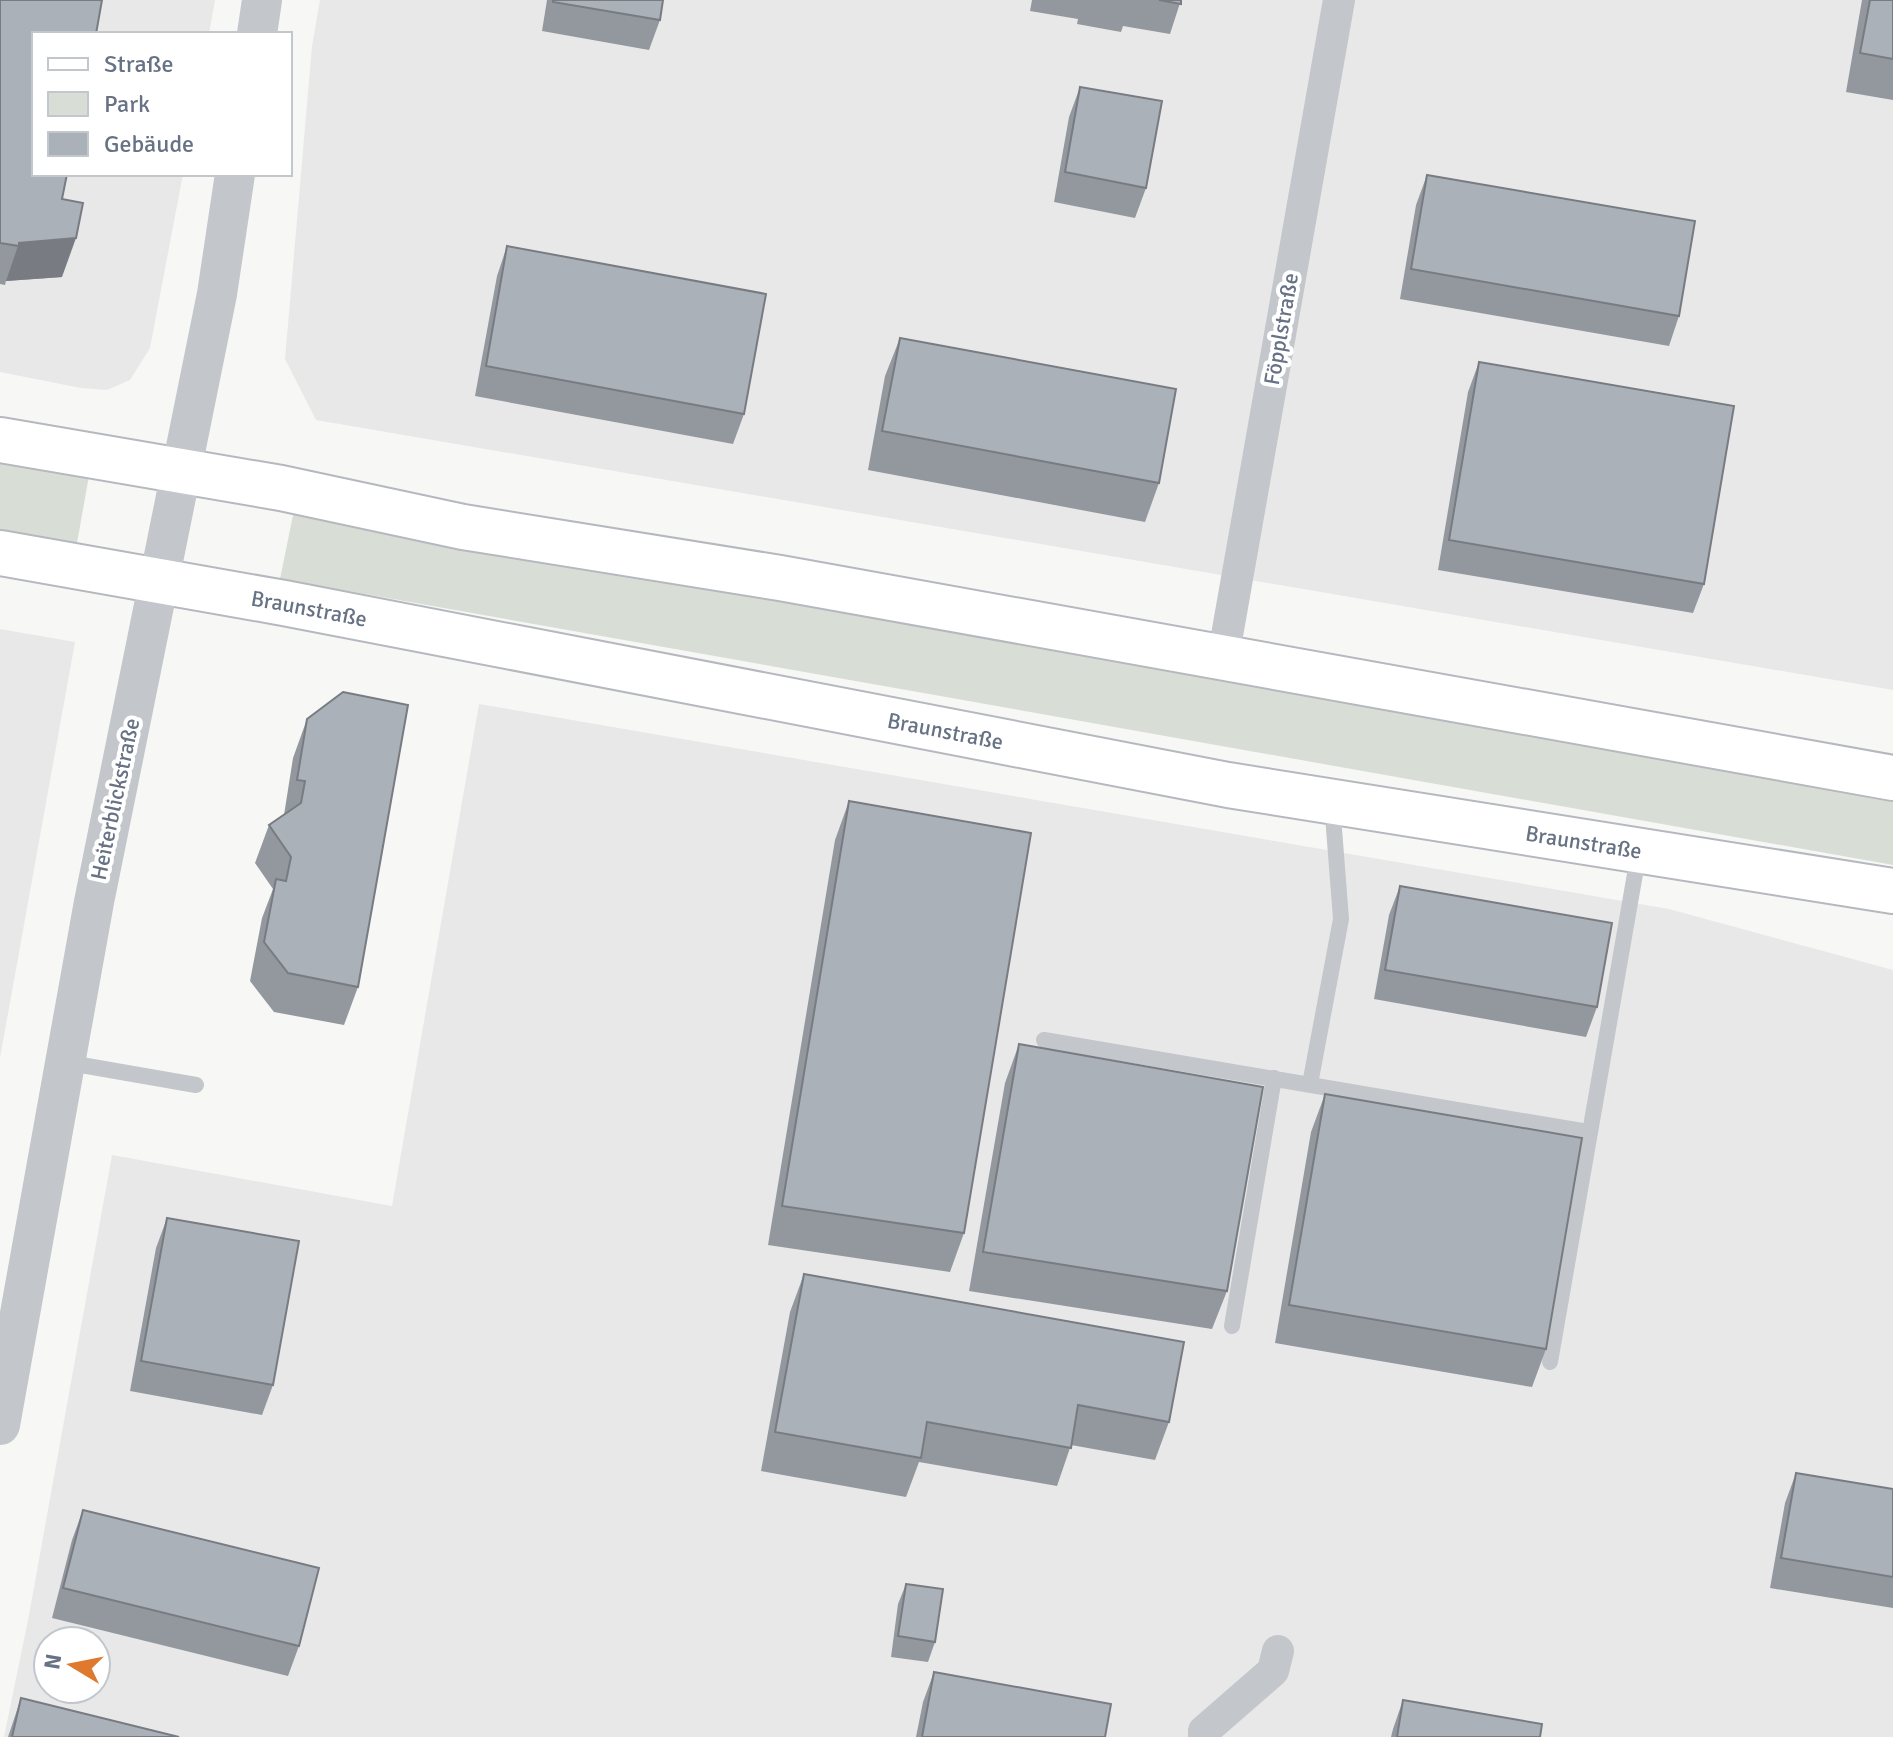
<svg xmlns="http://www.w3.org/2000/svg" width="1893" height="1737" viewBox="0 0 1893 1737" font-family="Signika,sans-serif">
  <style>
    .built { fill: #e8e8e8; fill-rule: evenodd }
    .green { fill: #d8ded6 }
    .lines { fill: none; stroke-linecap: round; stroke-linejoin: round }
    .secondary-casing { stroke: #b5b9bf; stroke-width: 48 }
    .service { stroke: #c3c6ca; stroke-width: 16 }
    .minor { stroke: #c3c6ca; stroke-width: 32 }
    .tertiary { stroke: #c3c6ca; stroke-width: 40 }
    .secondary { stroke: #fff; stroke-width: 44 }
    .wall { fill: #93989f }
    .shaded-wall { fill: #787c82 }
    .building { fill: #abb1b9; stroke: #787c82; stroke-width: 2 }
    .labels { text-anchor: middle; dominant-baseline: central; stroke-width: 8; stroke-linejoin: round; paint-order: stroke }
    .street-label { font-size: 22px; fill: #677285; stroke: #fff }
  </style>
  <rect width="100%" height="100%" fill="#f7f8f5"/>
  <path class="built" d="M 0,0 L 215,0 L 209,34 L 34,34 L 34,174 L 183,174 L 150,348 L 130,380 L 107,390 L 81,388 L 0,372 Z
    M 320,0 L 1893,0 L 1893,690 L 316,420 L 285,359 L 312,46 Z
    M 0,629 L 75,642 L 0,1058 Z
    M 479,704 L 1669,909 L 1893,970 L 1893,1737 L 4,1737 L 29,1615 L 112,1155 L 392,1206 ZM 48,1641 L 96,1641 L 96,1689 L 48,1689 Z"/>
  <path class="green" d="M 0,461 L 89,476 L 77,543 L 0,530 Z
    M 294,510 L 1893,796 L 1893,865 L 280,579 Z"/>
  <g class="lines">
    <g class="secondary-casing">
      <g id="secondary">
        <path d="M 0,440 L 281,488 L 463,527 L 780,578 L 1893,778"/>
        <path id="s1" d="M 0,553 L 284,603 L 1228,785 L 1893,891"/>
      </g>
    </g>
    <path class="service" d="M 1044,1040 L 1588,1132
      M 64,1062 L 196,1085
      M 1310,1084 L 1341,919 L 1332,803
      M 1232,1326 L 1274,1078
      M 1550,1362 L 1639,851"/>
    <path class="minor" d="M 1223,658 L 1339,0
      M 1204,1737 L 1204,1731 L 1273,1671 L 1278,1651"/>
    <path class="tertiary" d="M 257,34 L 262,0
      M 0,1425 L 94,902 L 217,294 L 235,174"/>
    <use href="#secondary" class="secondary"/>
  </g>
  <path class="wall" d="M 0,0 L 34,34 L 62,199 L 62,277 L 6,281 L 5,285 L 0,284 Z
    M 547,0 L 663,0 L 660,20 L 649,50 L 542,31 Z
    M 1032,0 L 1181,0 L 1170,34 L 1123,26 L 1121,32 L 1077,24 L 1078,19 L 1030,11 Z
    M 1862,0 L 1893,0 L 1893,100 L 1846,92 Z
    M 1080,87 L 1146,188 L 1135,218 L 1054,202 L 1069,117 Z
    M 1427,175 L 1679,316 L 1669,346 L 1400,299 L 1416,205 Z
    M 507,246 L 744,414 L 733,444 L 475,396 L 497,276 Z
    M 900,338 L 1159,483 L 1145,522 L 868,470 L 885,376 Z
    M 1479,362 L 1704,584 L 1693,613 L 1438,570 L 1468,392 Z
    M 307,719 L 358,987 L 344,1025 L 274,1012 L 250,981 L 262,918 L 273,889 L 255,863 L 269,825 L 284,815 L 293,758 Z
    M 849,801 L 964,1233 L 950,1272 L 768,1245 L 835,840 Z
    M 1400,886 L 1597,1007 L 1586,1037 L 1374,999 L 1389,915 Z
    M 1019,1044 L 1227,1291 L 1212,1329 L 969,1291 L 1005,1083 Z
    M 1325,1094 L 1546,1349 L 1532,1387 L 1275,1343 L 1311,1132 Z
    M 167,1218 L 273,1385 L 262,1415 L 130,1391 L 156,1248 Z
    M 804,1274 L 1169,1422 L 1155,1460 L 1071,1445 L 1057,1486 L 919,1462 L 906,1497 L 761,1471 L 790,1312 Z
    M 1796,1473 L 1893,1489 L 1893,1608 L 1770,1588 L 1785,1503 Z
    M 83,1510 L 299,1646 L 288,1676 L 52,1618 L 72,1540 Z
    M 906,1584 L 935,1642 L 928,1662 L 891,1657 L 898,1604 Z
    M 934,1672 L 1105,1737 L 916,1737 L 923,1702 Z
    M 21,1698 L 179,1737 L 8,1737 Z
    M 1403,1700 L 1540,1737 L 1391,1737 L 1393,1729 Z"/>
  <path class="shaded-wall" d="M 76,238 L 62,277 L 6,281 L 19,243 Z"/>
  <path class="building" d="M 0,0 L 102,0 L 96,34 L 34,34 L 34,174 L 67,174 L 62,199 L 83,203 L 76,238 L 19,243 L 19,246 L 0,243 Z
    M 553,0 L 663,0 L 660,20 L 553,2 Z
    M 1159,0 L 1181,0 L 1181,4 Z
    M 1870,0 L 1893,0 L 1893,59 L 1860,53 Z
    M 1080,87 L 1162,101 L 1146,188 L 1065,172 Z
    M 1427,175 L 1695,221 L 1679,316 L 1411,269 Z
    M 507,246 L 766,294 L 744,414 L 486,366 Z
    M 900,338 L 1176,389 L 1159,483 L 882,431 Z
    M 1479,362 L 1734,406 L 1704,584 L 1449,540 Z
    M 343,692 L 408,705 L 358,987 L 288,973 L 264,942 L 276,879 L 286,881 L 291,857 L 269,825 L 301,803 L 305,781 L 297,780 L 307,719 Z
    M 849,801 L 1031,833 L 964,1233 L 782,1206 Z
    M 1400,886 L 1612,923 L 1597,1007 L 1385,970 Z
    M 1019,1044 L 1263,1087 L 1227,1291 L 983,1252 Z
    M 1325,1094 L 1582,1138 L 1546,1349 L 1289,1305 Z
    M 167,1218 L 299,1241 L 273,1385 L 141,1361 Z
    M 804,1274 L 1184,1342 L 1169,1422 L 1078,1405 L 1071,1448 L 927,1422 L 921,1458 L 775,1432 Z
    M 1796,1473 L 1893,1489 L 1893,1577 L 1781,1558 Z
    M 83,1510 L 319,1568 L 299,1646 L 63,1588 Z
    M 906,1584 L 943,1589 L 935,1642 L 898,1636 Z
    M 934,1672 L 1111,1704 L 1105,1737 L 922,1737 Z
    M 21,1698 L 179,1737 L 12,1737 Z
    M 1403,1700 L 1542,1724 L 1540,1737 L 1397,1737 Z"/>
  <g class="labels">
    <g class="street-label">
      <text transform="translate(1281 329) rotate(-80)">Föpplstraße</text>
      <text stroke="none"><textPath href="#s1" startOffset="314">Braunstraße</textPath></text>
      <text stroke="none"><textPath href="#s1" startOffset="962">Braunstraße</textPath></text>
      <text transform="translate(115 799) rotate(-78)">Heiterblickstraße</text>
      <text stroke="none"><textPath href="#s1" startOffset="1610">Braunstraße</textPath></text>
    </g>
  </g>
  <rect x="32" y="32" width="260" height="144" fill="#ffffff" stroke="#c2c7ce" stroke-width="2"/>
  <rect x="48" y="58" width="40" height="12" fill="#ffffff" stroke="#c2c7ce" stroke-width="2"/>
  <text x="104" y="72" font-size="24" fill="#677285">Straße</text>
  <rect x="48" y="92" width="40" height="24" fill="#d8ded6" stroke="#c2c7ce" stroke-width="2"/>
  <text x="104" y="112" font-size="24" fill="#677285">Park</text>
  <rect x="48" y="132" width="40" height="24" fill="#abb1b9" stroke="#c2c7ce" stroke-width="2"/>
  <text x="104" y="152" font-size="24" fill="#677285">Gebäude</text>
  <g transform="translate(72 1665) rotate(280)"><circle r="38" fill="#ffffff" stroke="#c2c7ce" stroke-width="2"/>
  <path d="M0-6L14 30L0 20L-14 30Z" fill="#df792e"/>
  <text y="-12" font-size="22" font-weight="bold" text-anchor="middle" fill="#677285">N</text>
  </g>
</svg>
